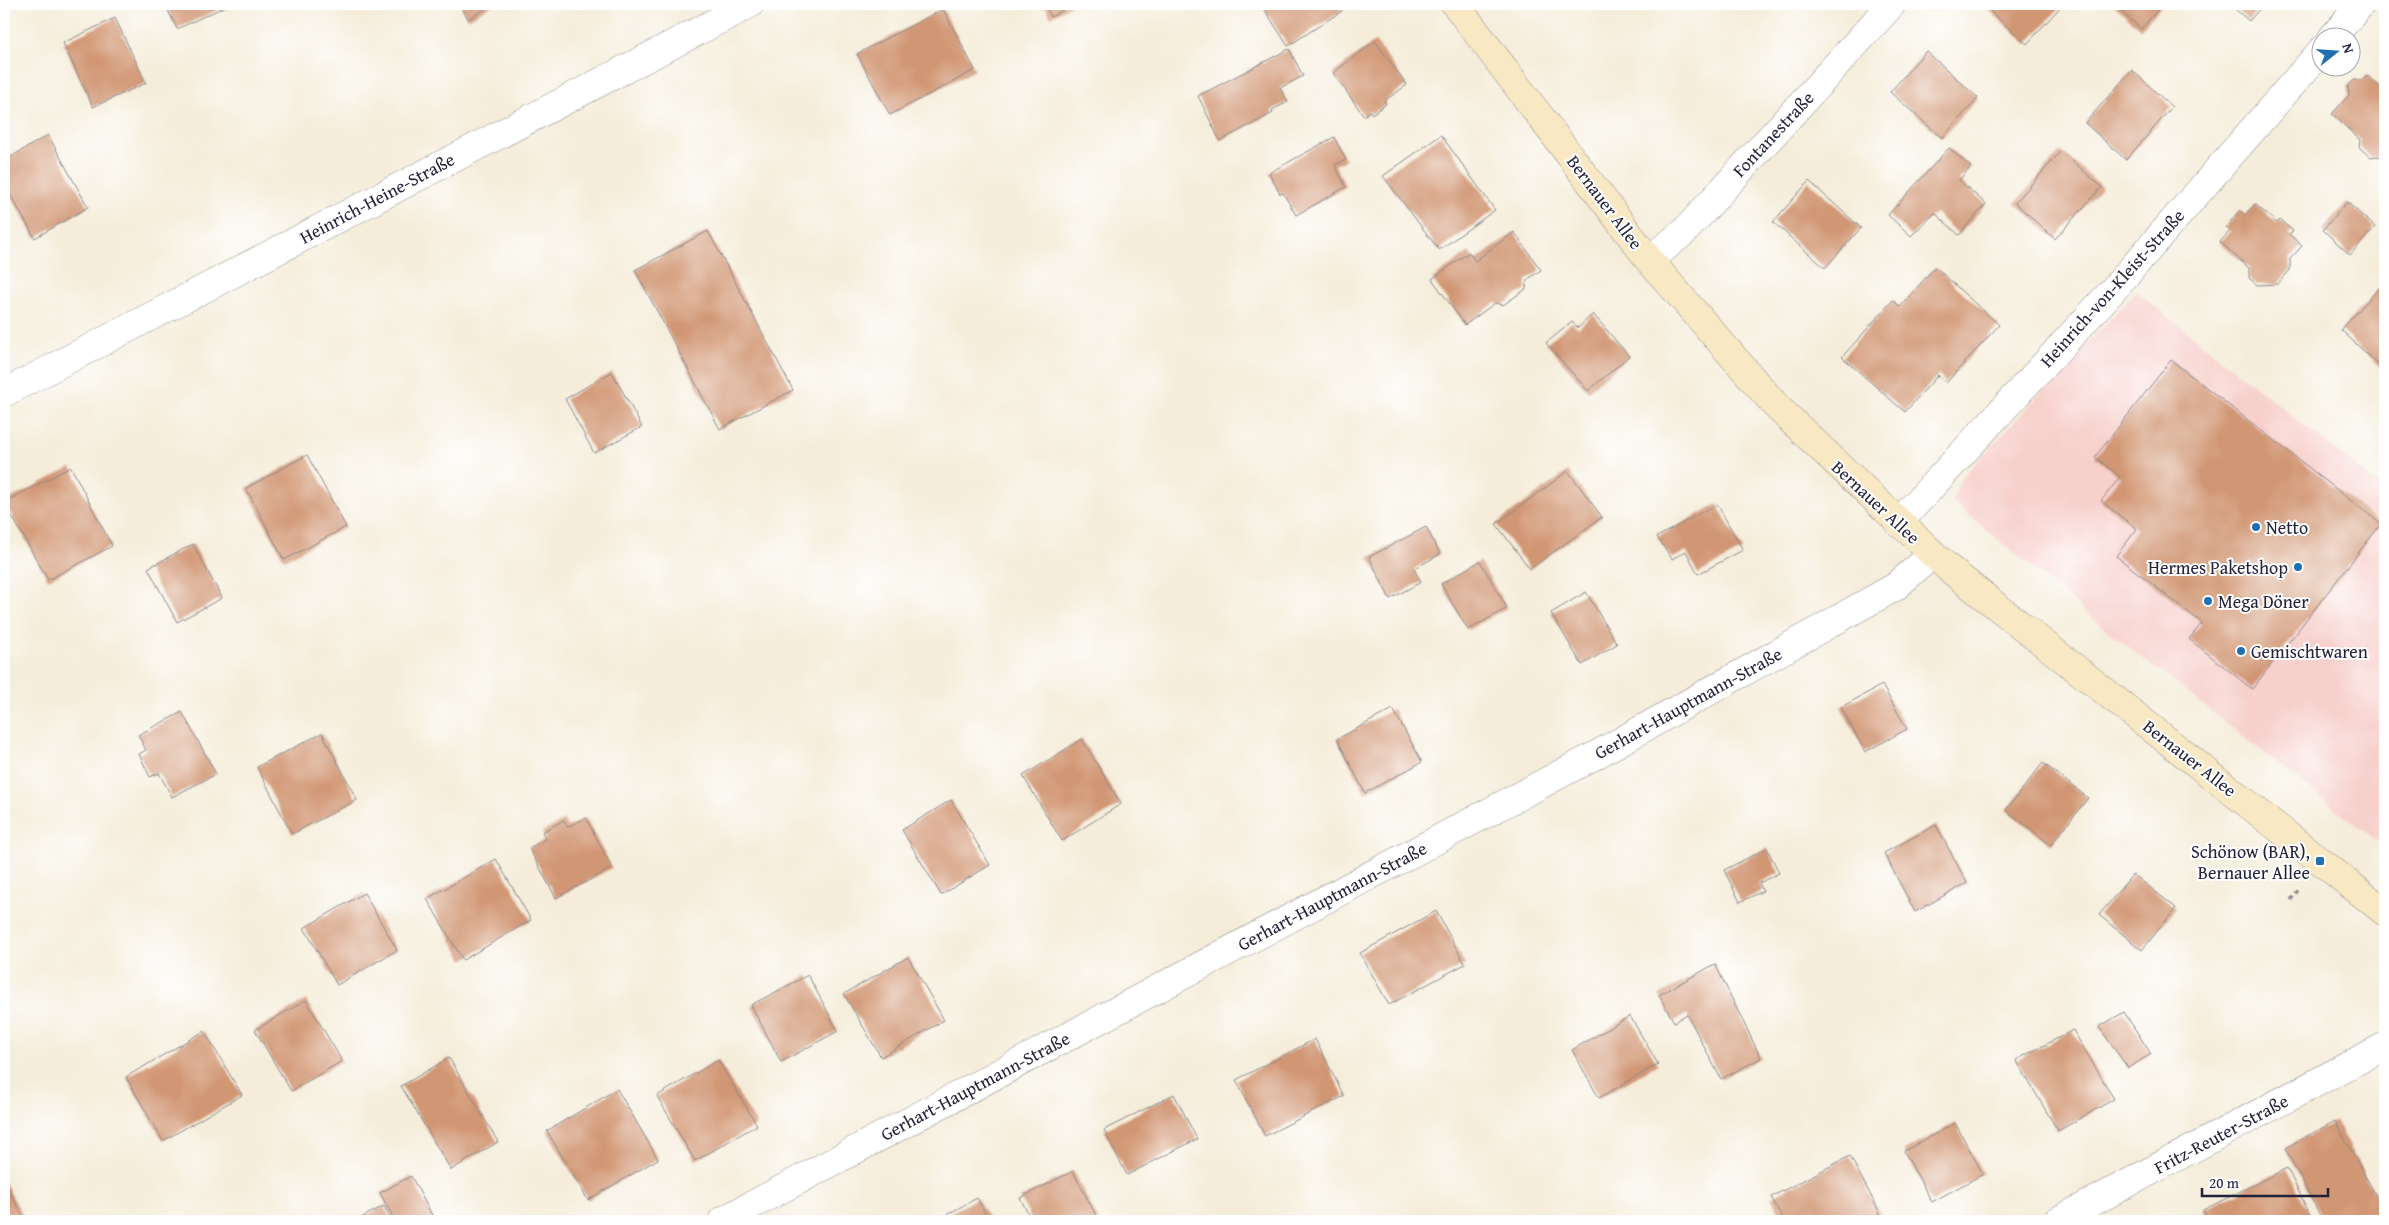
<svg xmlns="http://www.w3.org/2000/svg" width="2389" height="1225" viewBox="0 0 2389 1225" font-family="'Gentium Book Plus',serif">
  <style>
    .built { fill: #f7d0cc }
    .building { fill: #d19775 }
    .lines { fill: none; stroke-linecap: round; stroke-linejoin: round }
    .street-casing { stroke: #8c888a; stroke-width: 29 }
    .secondary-casing { stroke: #8c888a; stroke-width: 29 }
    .path { stroke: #8c888a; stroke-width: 3; stroke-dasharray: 4 4; stroke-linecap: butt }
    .street { stroke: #fff; stroke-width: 28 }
    .secondary { stroke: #f8e8c3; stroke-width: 28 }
    .poi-dot { fill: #1f6fb2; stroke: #fff; stroke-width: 2 }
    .labels { text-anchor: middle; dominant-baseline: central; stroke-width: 4; stroke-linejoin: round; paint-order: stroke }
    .street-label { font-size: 18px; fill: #22223b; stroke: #fff }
    .poi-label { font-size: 18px; fill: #22223b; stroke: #fff; text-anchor: start }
  </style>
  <rect width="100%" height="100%" fill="#fff"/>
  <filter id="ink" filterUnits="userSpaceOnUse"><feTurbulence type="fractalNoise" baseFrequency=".02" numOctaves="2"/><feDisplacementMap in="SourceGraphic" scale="10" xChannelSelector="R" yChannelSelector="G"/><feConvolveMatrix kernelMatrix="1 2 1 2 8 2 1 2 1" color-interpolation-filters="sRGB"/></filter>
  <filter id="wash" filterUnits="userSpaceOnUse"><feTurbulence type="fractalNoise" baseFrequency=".0096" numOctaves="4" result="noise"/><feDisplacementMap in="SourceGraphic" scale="20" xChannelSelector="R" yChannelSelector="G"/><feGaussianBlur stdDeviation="1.12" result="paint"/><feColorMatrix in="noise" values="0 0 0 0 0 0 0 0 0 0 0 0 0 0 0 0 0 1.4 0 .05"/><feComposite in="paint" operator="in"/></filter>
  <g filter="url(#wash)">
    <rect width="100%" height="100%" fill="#f5edda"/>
    <path class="built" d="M 2136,291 L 2385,490 L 2385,847 L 2109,632 L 1952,501 L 1960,480 Z"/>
    <g id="blocks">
      <path class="building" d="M 165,4 L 230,4 L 177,29 Z
        M 460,4 L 494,4 L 468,19 Z
        M 1044,4 L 1073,4 L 1051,17 Z
        M 1261,4 L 1337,4 L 1342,11 L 1288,46 Z
        M 1982,4 L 2063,4 L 2027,44 Z
        M 2113,4 L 2163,4 L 2141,29 Z
        M 2229,4 L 2264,4 L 2249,21 Z
        M 943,9 L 975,70 L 890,115 L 857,54 Z
        M 115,18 L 146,83 L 93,107 L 63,43 Z
        M 1375,41 L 1407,85 L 1384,101 L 1386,104 L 1372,114 L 1370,111 L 1364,116 L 1333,73 Z
        M 1289,49 L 1303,76 L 1280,88 L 1288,102 L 1272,110 L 1273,113 L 1220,141 L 1198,96 Z
        M 1926,51 L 1978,98 L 1942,138 L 1890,92 Z
        M 2132,70 L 2172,107 L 2126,160 L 2085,123 Z
        M 2367,75 L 2380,87 L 2382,85 L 2385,88 L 2385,153 L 2381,158 L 2378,156 L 2370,157 L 2359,147 L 2360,140 L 2332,114 L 2349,95 L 2348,86 L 2354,80 L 2362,80 Z
        M 48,135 L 88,207 L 35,238 L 4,184 L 4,161 Z
        M 1441,135 L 1495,210 L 1439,250 L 1383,176 Z
        M 1334,137 L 1346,160 L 1335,165 L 1346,187 L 1296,215 L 1283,193 L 1280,194 L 1269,173 Z
        M 1949,148 L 1971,167 L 1959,180 L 1986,204 L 1959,235 L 1935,213 L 1911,236 L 1888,215 Z
        M 2061,151 L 2102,187 L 2055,239 L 2015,203 Z
        M 1809,181 L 1861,228 L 1825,268 L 1773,222 Z
        M 2347,202 L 2375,227 L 2350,255 L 2323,230 Z
        M 2255,204 L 2277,223 L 2280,220 L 2293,231 L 2289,234 L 2302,246 L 2290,259 L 2290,270 L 2278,284 L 2257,285 L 2249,278 L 2249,268 L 2220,242 L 2230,231 L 2226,227 L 2240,210 L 2245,215 Z
        M 708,231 L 793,390 L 720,429 L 635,270 Z
        M 1514,232 L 1541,270 L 1527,280 L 1526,289 L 1503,305 L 1495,303 L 1465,325 L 1432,279 L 1469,252 L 1475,261 Z
        M 1935,267 L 1999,325 L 1946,383 L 1938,375 L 1905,412 L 1842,357 L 1893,300 L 1900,307 Z
        M 2379,288 L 2385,294 L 2385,362 L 2381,367 L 2341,330 Z
        M 1593,314 L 1629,356 L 1588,391 L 1546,343 L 1572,322 L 1578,328 Z
        M 2171,360 L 2381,524 L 2252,689 L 2189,639 L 2202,623 L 2116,556 L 2137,529 L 2101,501 L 2120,477 L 2095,457 Z
        M 612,372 L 642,427 L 594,453 L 565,399 Z
        M 307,455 L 346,527 L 284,560 L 246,488 Z
        M 71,467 L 112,546 L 48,580 L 4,502 Z
        M 1568,471 L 1602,517 L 1530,569 L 1496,524 Z
        M 1717,504 L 1743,550 L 1698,574 L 1686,551 L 1672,559 L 1657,537 Z
        M 1426,527 L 1440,554 L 1414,569 L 1421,582 L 1390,599 L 1369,557 Z
        M 193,544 L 222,598 L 177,622 L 148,568 Z
        M 1480,561 L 1507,608 L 1468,630 L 1441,584 Z
        M 1586,592 L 1617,644 L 1582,665 L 1551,613 Z
        M 1882,685 L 1907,729 L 1865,752 L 1841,707 Z
        M 1393,709 L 1422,762 L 1365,793 L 1337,739 Z
        M 182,712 L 216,774 L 172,797 L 159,773 L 150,777 L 139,754 L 146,750 L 138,735 Z
        M 322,733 L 357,800 L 292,834 L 257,767 Z
        M 1082,739 L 1121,804 L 1062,841 L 1023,776 Z
        M 2043,763 L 2088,798 L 2051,845 L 2006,810 Z
        M 951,800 L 990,865 L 941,895 L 902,830 Z
        M 586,818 L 612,868 L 556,898 L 529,848 L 546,839 L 542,832 L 564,820 L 567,827 Z
        M 1936,825 L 1967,883 L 1915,912 L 1884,853 Z
        M 1767,848 L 1779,873 L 1759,883 L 1763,891 L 1740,902 L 1724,870 Z
        M 496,859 L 531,920 L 463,960 L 427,899 Z
        M 2133,874 L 2176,908 L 2142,950 L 2099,915 Z
        M 364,893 L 397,950 L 337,985 L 304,928 Z
        M 1436,911 L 1465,964 L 1389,1005 L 1360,953 Z
        M 908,957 L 944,1020 L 881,1057 L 844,994 Z
        M 1715,964 L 1761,1058 L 1721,1079 L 1687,1014 L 1674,1022 L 1659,995 Z
        M 808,975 L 838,1031 L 781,1062 L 751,1005 Z
        M 306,1000 L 342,1061 L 291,1091 L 255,1030 Z
        M 2124,1012 L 2151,1054 L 2128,1068 L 2099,1027 Z
        M 1630,1016 L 1658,1064 L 1599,1098 L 1572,1050 Z
        M 2073,1030 L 2114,1099 L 2058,1131 L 2016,1060 Z
        M 204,1031 L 242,1095 L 163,1141 L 126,1077 Z
        M 1315,1039 L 1344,1096 L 1265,1136 L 1236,1080 Z
        M 449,1058 L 498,1142 L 451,1170 L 401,1086 Z
        M 718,1060 L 757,1125 L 695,1161 L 657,1096 Z
        M 617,1089 L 658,1159 L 588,1200 L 547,1131 Z
        M 1174,1094 L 1197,1139 L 1127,1175 L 1104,1130 Z
        M 2335,1121 L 2385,1212 L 2385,1221 L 2323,1221 L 2285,1148 Z
        M 1955,1123 L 1983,1174 L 1932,1202 L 1904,1151 Z
        M 1850,1156 L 1882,1217 L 1874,1221 L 1784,1221 L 1771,1197 Z
        M 2287,1168 L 2313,1221 L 2208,1221 L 2203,1210 Z
        M 1073,1171 L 1099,1221 L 1032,1221 L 1020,1198 Z
        M 411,1176 L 435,1221 L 395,1221 L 380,1193 Z
        M 4,1181 L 26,1221 L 4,1221 Z
        M 977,1198 L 990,1221 L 935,1221 Z
        M 384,1206 L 392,1221 L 355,1221 Z"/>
    </g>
  </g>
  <g filter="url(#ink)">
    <use href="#blocks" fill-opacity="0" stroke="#8c888a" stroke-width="1"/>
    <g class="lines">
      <g class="street-casing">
        <path id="street" d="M 2332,38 L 2361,4
          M 1649,260 L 1684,232 L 1892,4
          M 4,393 L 750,4
          M 1898,523 L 2113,290 L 2322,50
          M 722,1221 L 1596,755 L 1895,587 L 1932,555
          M 2057,1221 L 2385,1046"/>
      </g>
      <g class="secondary-casing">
        <path id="secondary" d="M 1455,4 L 1649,260 L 1777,407 L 1948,568 L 2385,912"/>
      </g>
      <path class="path" d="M 2291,900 L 2299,889"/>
      <use href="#street" class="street"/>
      <use href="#secondary" class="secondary"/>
    </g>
  </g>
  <g class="poi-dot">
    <circle cx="2256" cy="527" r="5"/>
    <circle cx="2298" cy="567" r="5"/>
    <circle cx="2208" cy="601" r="5"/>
    <circle cx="2241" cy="651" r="5"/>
    <rect x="2315" y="856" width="10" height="10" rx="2.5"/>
  </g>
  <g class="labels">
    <g class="street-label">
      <text transform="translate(1773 134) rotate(-47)">Fontanestraße</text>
      <text transform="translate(377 198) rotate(-28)">Heinrich-Heine-Straße</text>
      <text transform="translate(1605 202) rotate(53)">Bernauer Allee</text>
      <text transform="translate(2112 288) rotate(-48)">Heinrich-von-Kleist-Straße</text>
      <text transform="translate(1876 502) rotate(43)">Bernauer Allee</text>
      <text transform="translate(1688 703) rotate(-29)">Gerhart-Hauptmann-Straße</text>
      <text transform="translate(2190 758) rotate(38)">Bernauer Allee</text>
      <text transform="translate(1332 896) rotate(-28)">Gerhart-Hauptmann-Straße</text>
      <text transform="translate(975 1086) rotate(-28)">Gerhart-Hauptmann-Straße</text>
      <text transform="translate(2221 1134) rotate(-28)">Fritz-Reuter-Straße</text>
    </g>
    <g class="poi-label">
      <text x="2266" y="527">Netto</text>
      <text x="2288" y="567" text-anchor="end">Hermes Paketshop</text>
      <text x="2218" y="601">Mega Döner</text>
      <text x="2251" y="651">Gemischtwaren</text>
      <text x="2310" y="851" text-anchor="end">Schönow (BAR),<tspan x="2310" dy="21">Bernauer Allee</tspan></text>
    </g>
  </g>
  <rect width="2389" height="1225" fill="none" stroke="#fff" stroke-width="20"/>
  <g transform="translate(2336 52) rotate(73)"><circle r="24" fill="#ffffff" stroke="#a7a7b1"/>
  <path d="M0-4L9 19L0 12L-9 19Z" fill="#1f6fb2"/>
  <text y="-8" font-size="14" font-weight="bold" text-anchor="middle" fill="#22223b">N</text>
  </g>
  <path d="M2202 1188v8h126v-8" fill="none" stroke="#22223b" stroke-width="2.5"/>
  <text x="2209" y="1188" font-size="15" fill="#22223b" stroke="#ffffff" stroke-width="4" paint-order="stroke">20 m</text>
</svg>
